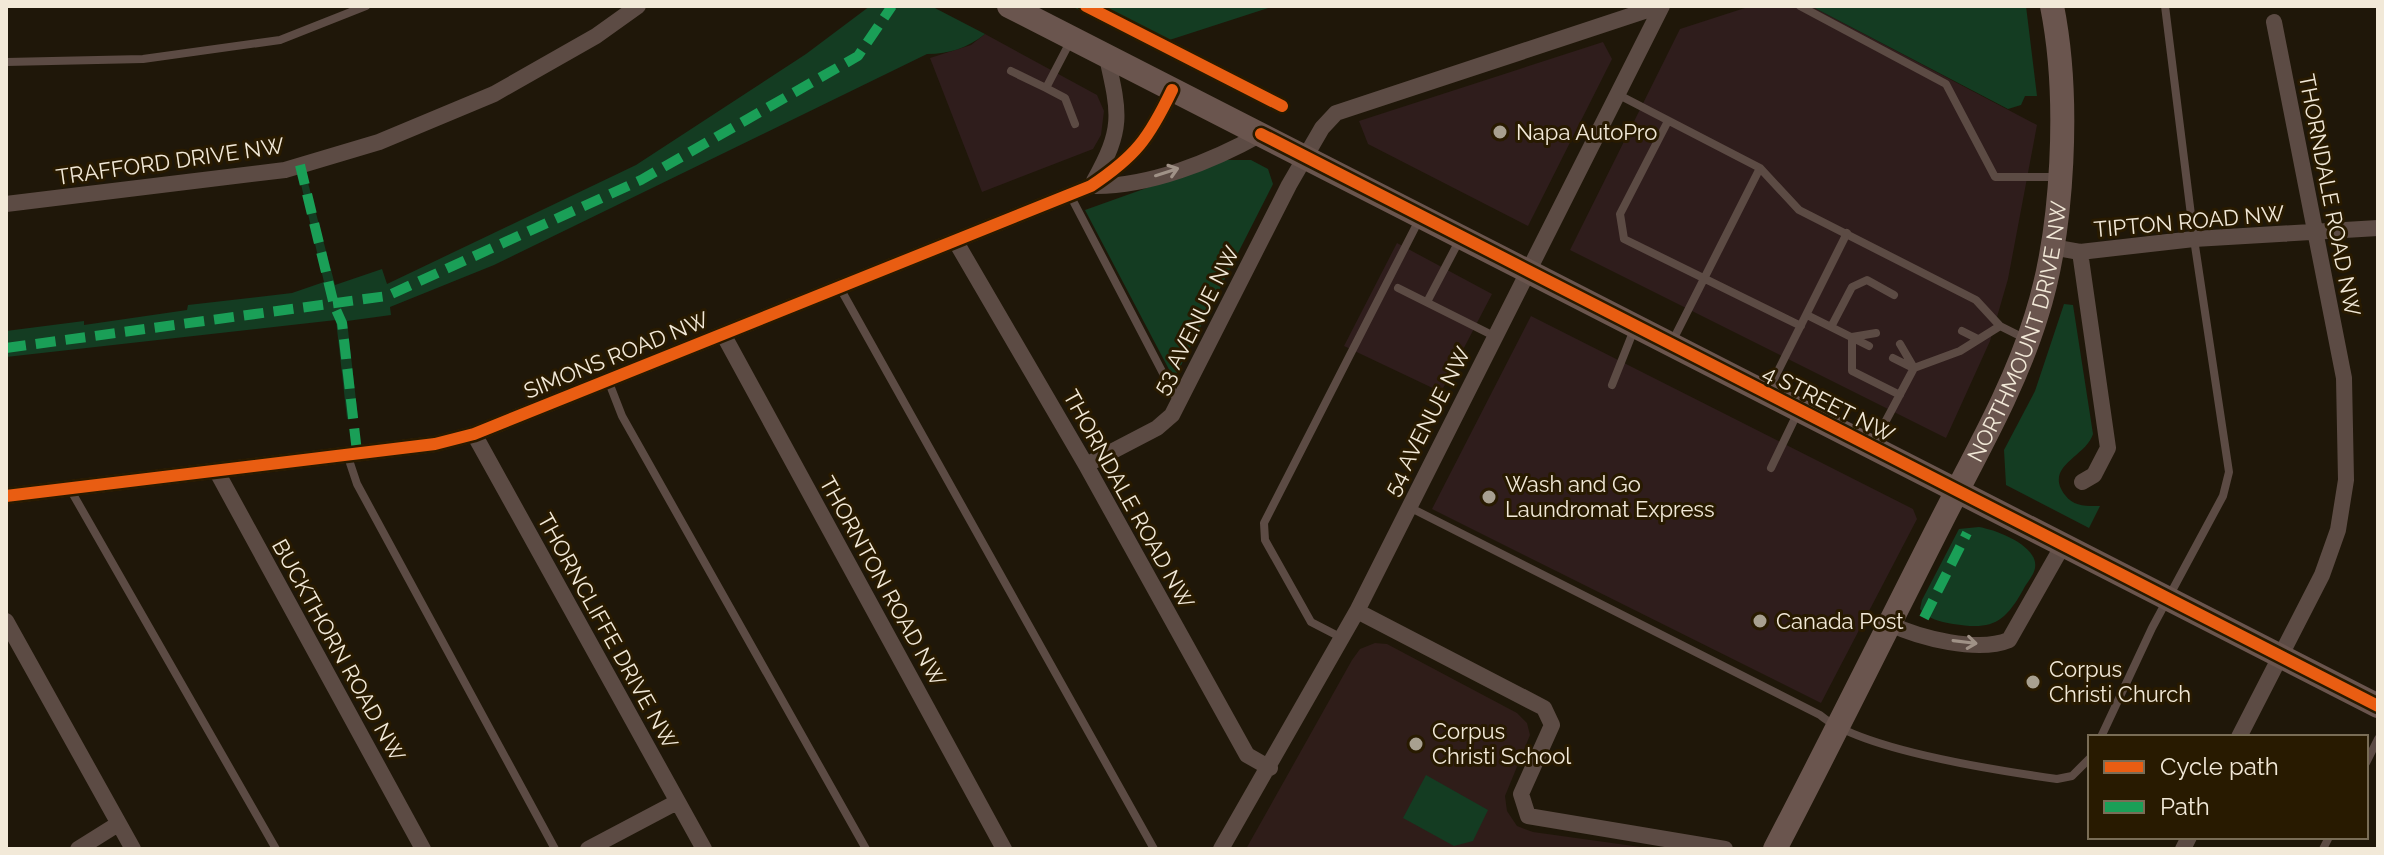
<svg xmlns="http://www.w3.org/2000/svg" width="2384" height="855" viewBox="0 0 2384 855" font-family="Raleway,sans-serif">
  <style>
    .commercial { fill: #2f1d1c }
    .education { fill: #2f1d19 }
    .green { fill: #143c22 }
    .lines { fill: none; stroke-linecap: round; stroke-linejoin: round }
    .lane { stroke: #5c4b44; stroke-width: 8 }
    .street { stroke: #5c4b44; stroke-width: 16 }
    .secondary { stroke: #6a554e; stroke-width: 24 }
    .quiet { stroke: #1a9f57; stroke-width: 10; stroke-dasharray: 20 10; stroke-linecap: butt }
    .cycleway-casing { stroke: #281a00; stroke-width: 17 }
    .cycleway { stroke: #e95d12; stroke-width: 12 }
    .oneway { stroke: #a09287 }
    .poi-dot { fill: #a8a090; stroke: #281a00; stroke-width: 3 }
    .labels { text-anchor: middle; dominant-baseline: central; stroke-width: 6; stroke-linejoin: round; paint-order: stroke }
    .poi-label { font-size: 22px; fill: #f2e9d8; stroke: #281a00; text-anchor: start }
    .street-label { font-size: 22px; fill: #f2e9d8; stroke: #281a00 }
  </style>
  <rect width="100%" height="100%" fill="#1f1709"/>
  <path class="commercial" d="M 1751,6 L 1811,6 L 2037,125 L 2008,279 L 1990,341 L 1946,438 L 1570,250 L 1680,29 Z
    M 985,34 L 1097,95 L 1104,111 L 1101,135 L 1093,149 L 982,192 L 930,58 L 971,45 Z
    M 1603,42 L 1612,59 L 1528,226 L 1368,144 L 1359,121 Z
    M 1397,243 L 1492,294 L 1441,392 L 1344,346 Z
    M 1531,316 L 1913,509 L 1917,519 L 1821,703 L 1432,509 Z"/>
  <path class="education" d="M 1375,643 L 1387,644 L 1517,713 L 1527,723 L 1530,735 L 1505,796 L 1507,811 L 1517,826 L 1533,832 L 1655,849 L 1246,849 L 1352,660 L 1360,649 Z"/>
  <path class="green" d="M 870,6 L 931,6 L 985,34 C 967,48 950,54 927,54 L 494,265 L 390,307 L 391,315 L 347,321 L 358,418 L 347,419 L 336,320 L 6,357 L 6,331 L 84,321 L 84,325 L 187,310 L 188,305 L 292,293 L 324,282 L 300,180 L 307,179 L 335,285 L 382,269 L 387,284 L 636,165 L 806,54 Z
    M 1071,6 L 1274,6 L 1154,45 Z
    M 1811,6 L 2026,6 L 2037,96 L 2025,96 L 2021,105 L 2008,109 Z
    M 1225,160 L 1251,160 L 1268,169 L 1273,184 L 1174,379 L 1085,210 Z
    M 2064,304 L 2073,305 L 2093,434 C 2086,457 2043,466 2065,495 C 2074,507 2086,506 2100,506 L 2089,528 L 2006,485 L 2004,450 L 2035,391 Z
    M 1979,527 C 1997,530 2039,546 2035,568 C 2034,575 2026,584 2023,590 C 2004,624 1991,630 1953,624 C 1938,621 1930,620 1920,609 L 1922,600 L 1959,529 Z
    M 1426,775 L 1488,810 L 1473,841 L 1454,846 L 1403,818 Z"/>
  <g class="lines">
    <path class="lane" d="M 1800,6 L 1946,84 L 1995,177 L 2057,177
      M 1071,40 L 1046,88 L 1065,98 L 1075,124
      M 6,62 L 143,59 L 280,40 L 366,6
      M 1011,71 L 1046,88
      M 1617,94 L 1760,168 L 1799,210 L 1976,300 L 2000,326 L 2026,339
      M 1668,121 L 1620,214 L 1624,239 L 1801,326
      M 1070,195 L 1178,402
      M 840,288 L 1154,849
      M 1398,288 L 1494,336
      M 1427,302 L 1459,241
      M 1807,315 L 1869,346
      M 1831,327 L 1852,287 L 1867,280 L 1894,295
      M 1962,331 L 1978,339
      M 1876,333 L 1852,337 L 1852,371 L 1900,395
      M 1672,342 L 1760,168
      M 1900,344 L 1914,368
      M 1893,358 L 1913,368
      M 608,380 L 622,416 L 866,849
      M 1612,385 L 1635,327
      M 1769,389 L 1847,233
      M 1873,445 L 1914,368 L 1960,351 L 2000,326
      M 347,454 L 357,484 L 555,849
      M 1771,468 L 1797,414
      M 70,489 L 276,849
      M 1409,507 L 1820,715 C 1861,750 2000,771 2057,779 L 2072,776 L 2090,758
      M 1342,638 L 1311,622 L 1265,540 L 1264,523 L 1419,220
      M 2101,737 L 2152,628 L 2223,496 L 2229,472 L 2194,239 L 2165,6
      M 2366,763 L 2378,739
      M 2323,849 L 2329,837"/>
    <path class="street" d="M 1094,181 C 1123,129 1120,115 1107,58
      M 1093,186 C 1149,187 1213,161 1261,134
      M 6,204 L 285,170 L 379,142 L 494,94 L 596,36 L 638,6
      M 956,242 L 1086,465 L 1247,755 L 1270,768
      M 2052,247 L 2080,252 L 2194,239 L 2378,228
      M 2080,252 L 2108,448 L 2094,475 L 2082,482
      M 723,334 L 1004,849
      M 474,434 L 704,849
      M 1086,465 L 1157,428 L 1172,415 L 1289,185 L 1322,128 L 1336,113 L 1660,6
      M 217,472 L 423,849
      M 6,496 L 435,444 L 474,434 L 1091,186 C 1136,156 1149,138 1172,90
      M 1357,611 L 1544,708 L 1552,725 L 1521,794 L 1528,816 L 1725,849
      M 6,621 L 133,849
      M 1890,624 C 1920,638 1978,653 2009,640 L 2063,545
      M 2239,737 L 2322,575 L 2338,530 L 2346,480 L 2344,378 L 2274,22
      M 78,849 L 118,824
      M 588,849 L 677,802
      M 1221,849 L 1357,611 L 1662,6
      M 2183,849 L 2189,837"/>
    <g class="secondary">
      <path d="M 1009,6 L 2378,706"/>
      <path id="s1" d="M 1775,849 C 1832,740 1886,630 1942,520 C 1975,455 2014,388 2036,317 C 2064,230 2070,96 2052,6"/>
    </g>
    <path class="quiet" d="M 300,165 L 334,305 L 342,323 L 357,452
      M 6,348 L 387,296 L 641,180 L 858,56 L 892,6
      M 1924,618 L 1967,533"/>
    <g class="cycleway-casing">
      <path id="cycleway" d="M 1086,6 L 1282,106
        M 1261,134 L 2378,706
        M 6,496 L 435,444 L 474,434 L 1091,186 C 1136,156 1149,138 1172,90"/>
    </g>
    <use href="#cycleway" class="cycleway"/>
  </g>
  <defs><path id="oneway-shaft" d="M-6 0H5M1.5-3L5.5 0L1.5 3" fill="none" stroke-width="1.6" stroke-linecap="round" stroke-linejoin="round" transform="scale(2)"/></defs>
  <g class="oneway">
    <use href="#oneway-shaft" transform="translate(1167 172) rotate(-18)"/>
    <use href="#oneway-shaft" transform="translate(1965 642) rotate(7)"/>
  </g>
  <g class="poi-dot">
    <circle cx="1500" cy="132" r="8"/>
    <circle cx="1489" cy="497" r="8"/>
    <circle cx="1760" cy="621" r="8"/>
    <circle cx="2033" cy="682" r="8"/>
    <circle cx="1416" cy="744" r="8"/>
  </g>
  <g class="labels">
    <g class="poi-label">
      <text x="1516" y="132">Napa AutoPro</text>
      <text x="1505" y="484">Wash and Go<tspan x="1505" dy="25">Laundromat Express</tspan></text>
      <text x="1776" y="621">Canada Post</text>
      <text x="2049" y="669">Corpus<tspan x="2049" dy="25">Christi Church</tspan></text>
      <text x="1432" y="731">Corpus<tspan x="1432" dy="25">Christi School</tspan></text>
    </g>
    <g class="street-label">
      <text transform="translate(170 161) rotate(-8)">TRAFFORD DRIVE NW</text>
      <text transform="translate(2330 195) rotate(79)">THORNDALE ROAD NW</text>
      <text transform="translate(2189 221) rotate(-5)">TIPTON ROAD NW</text>
      <text transform="translate(1196 320) rotate(-63)">53 AVENUE NW</text>
      <text stroke="none"><textPath href="#s1" startOffset="574">NORTHMOUNT DRIVE NW</textPath></text>
      <text transform="translate(616 355) rotate(-22)">SIMONS ROAD NW</text>
      <text transform="translate(1829 403) rotate(27)">4 STREET NW</text>
      <text transform="translate(1427 421) rotate(-63)">54 AVENUE NW</text>
      <text transform="translate(1129 499) rotate(61)">THORNDALE ROAD NW</text>
      <text transform="translate(883 581) rotate(61)">THORNTON ROAD NW</text>
      <text transform="translate(608 631) rotate(61)">THORNCLIFFE DRIVE NW</text>
      <text transform="translate(339 650) rotate(61)">BUCKTHORN ROAD NW</text>
    </g>
  </g>
  <rect width="2384" height="855" fill="none" stroke="#f2e9d8" stroke-width="16"/>
  <rect x="2088" y="735" width="280" height="104" fill="#281a00" stroke="#796d56" stroke-width="2"/>
  <rect x="2104" y="761" width="40" height="12" fill="#e95d12" stroke="#796d56" stroke-width="2"/>
  <text x="2160" y="775" font-size="24" fill="#f2e9d8">Cycle path</text>
  <rect x="2104" y="801" width="40" height="12" fill="#1a9f57" stroke="#796d56" stroke-width="2"/>
  <text x="2160" y="815" font-size="24" fill="#f2e9d8">Path</text>
</svg>
